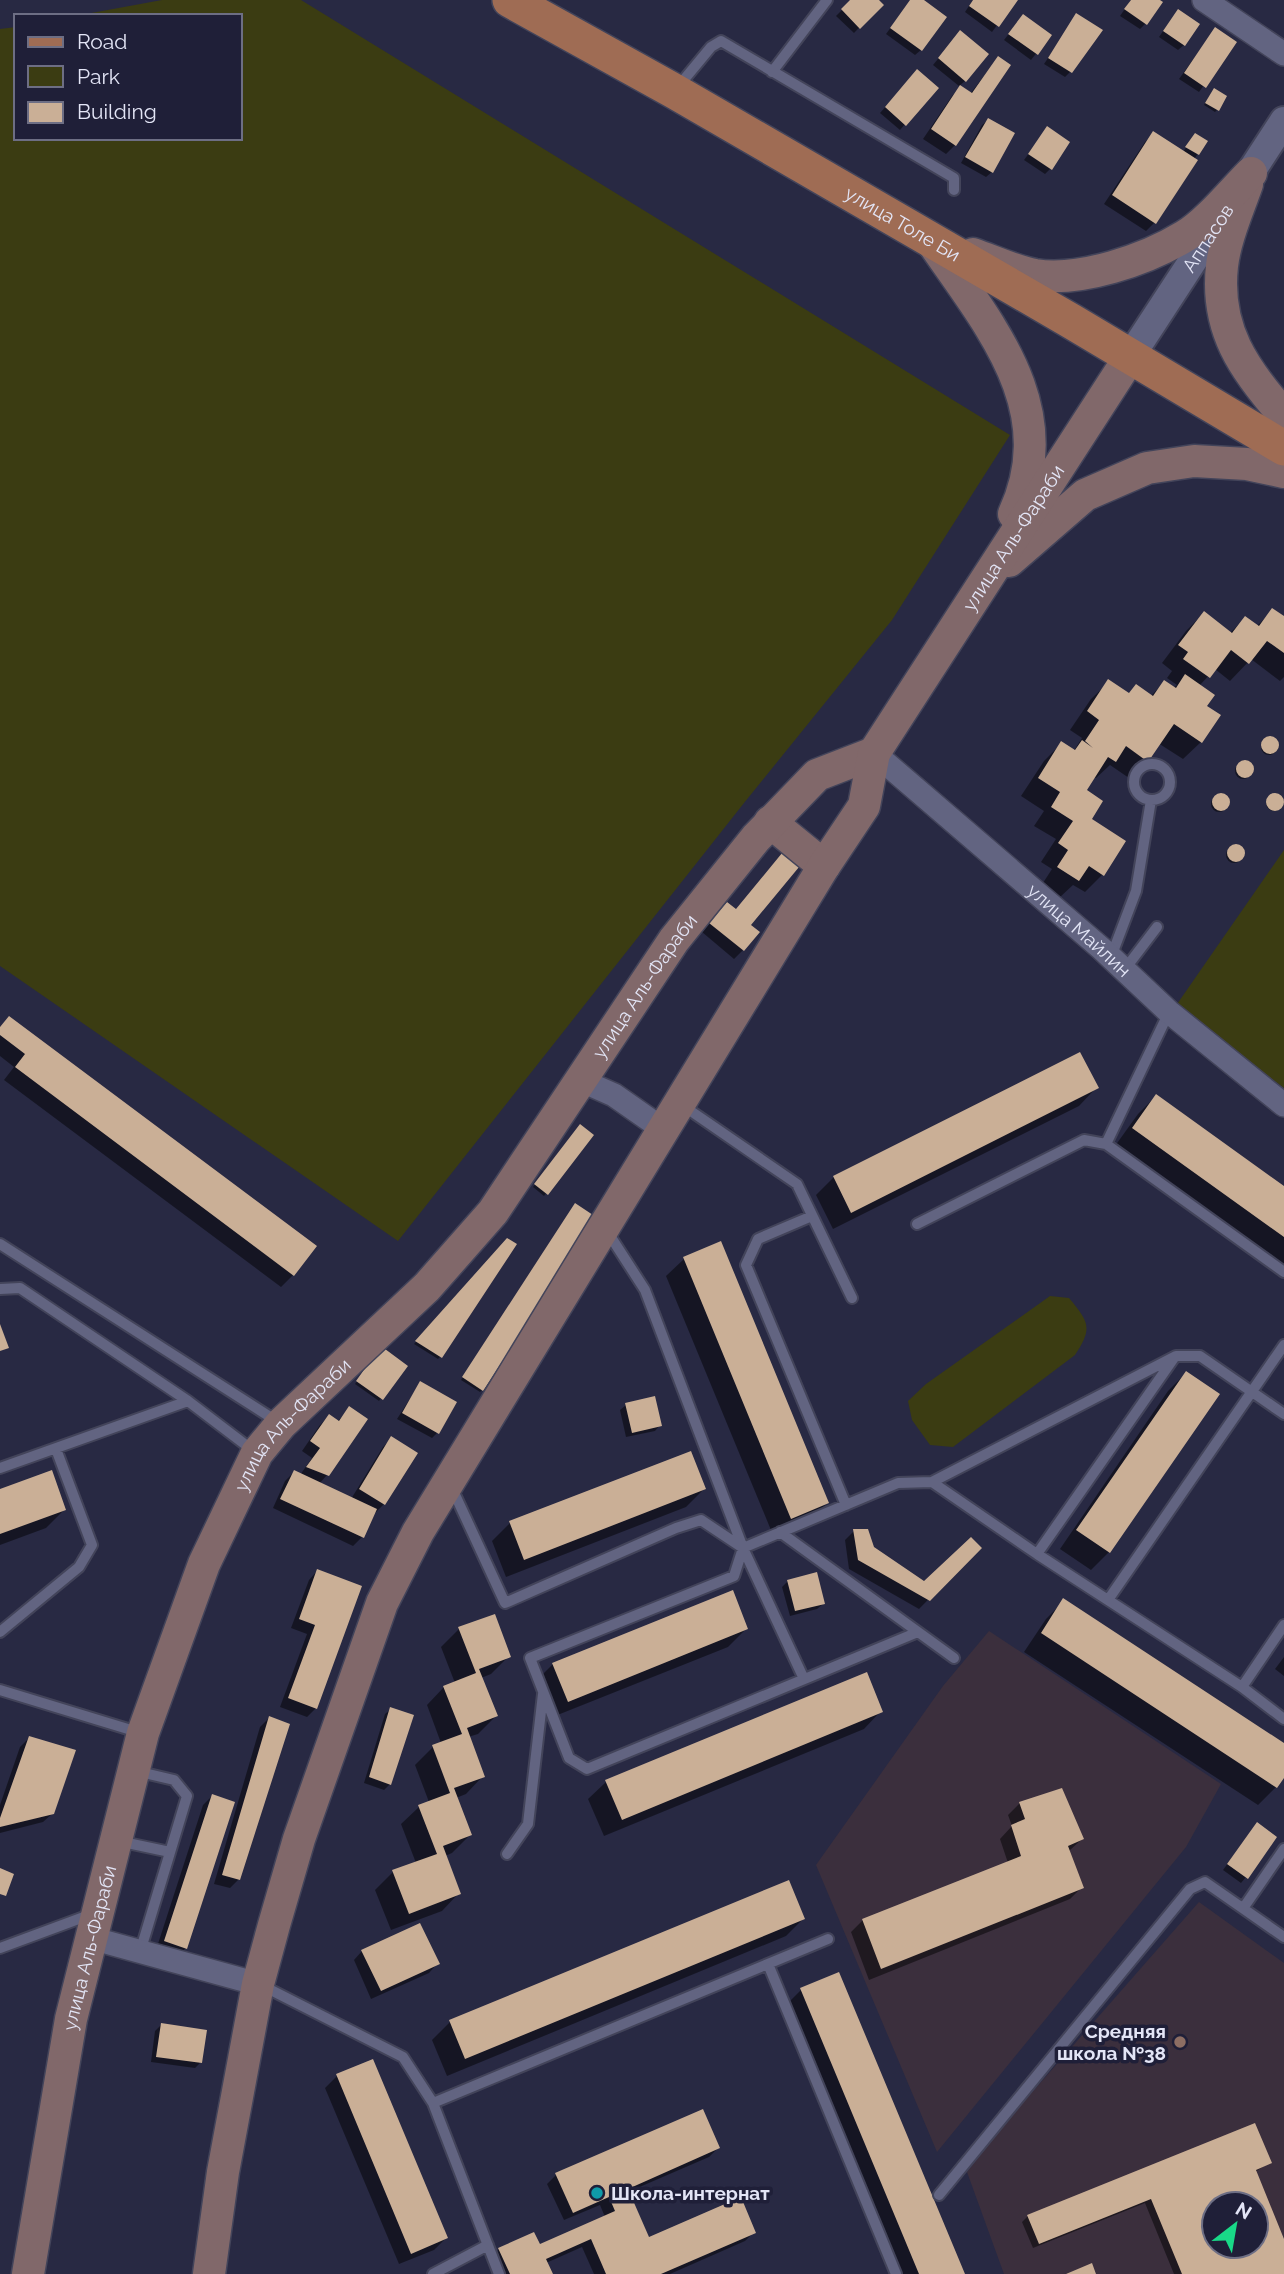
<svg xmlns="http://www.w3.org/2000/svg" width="1284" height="2274" viewBox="0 0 1284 2274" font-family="Raleway,sans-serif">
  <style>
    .education { fill: #3b2f3d; fill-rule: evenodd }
    .green { fill: #3b3c12 }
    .shadow { fill: #0007; fill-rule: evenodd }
    .building { fill: #caaf96; fill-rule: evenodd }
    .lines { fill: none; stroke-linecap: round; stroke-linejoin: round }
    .service-casing { stroke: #43445a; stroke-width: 14 }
    .minor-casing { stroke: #43445a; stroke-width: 26 }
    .tertiary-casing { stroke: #43445a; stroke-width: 32 }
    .secondary-casing { stroke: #43445a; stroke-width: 35 }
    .primary-casing { stroke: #43445a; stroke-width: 38 }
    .service { stroke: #626481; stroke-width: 10 }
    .minor { stroke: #626481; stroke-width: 23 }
    .tertiary { stroke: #626481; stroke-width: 28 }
    .secondary { stroke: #81686a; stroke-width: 32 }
    .primary { stroke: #9f6c54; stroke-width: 35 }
    .education-dot { fill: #8d6e63; stroke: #1f1f38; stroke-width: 2.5 }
    .culture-dot { fill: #0f9aa8; stroke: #1f1f38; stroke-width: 2.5 }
    .labels { text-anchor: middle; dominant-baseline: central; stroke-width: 7; stroke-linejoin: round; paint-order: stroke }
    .street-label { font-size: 19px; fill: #e3e5f6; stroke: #1f1f38 }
    .poi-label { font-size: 19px; font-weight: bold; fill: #e3e5f6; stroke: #1f1f38; text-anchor: end }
  </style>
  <rect width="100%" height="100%" fill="#282943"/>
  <path class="education" d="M 989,1631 L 1221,1784 L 1186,1847 L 937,2152 L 816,1865 L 943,1686 Z
    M 1199,1902 L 1284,1963 L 1284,2274 L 1004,2274 L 967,2172 L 1006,2122 ZM 1214,2204 L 1256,2204 L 1256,2246 L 1214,2246 Z"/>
  <path class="green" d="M 162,0 L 301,0 L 1010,435 L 892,620 L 744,803 L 398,1241 L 0,966 L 0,29 L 16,27 L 16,138 L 240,138 L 240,16 L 75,16 Z
    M 1284,850 L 1284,1088 L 1175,1007 Z
    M 1050,1296 L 1069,1298 C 1089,1322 1093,1328 1075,1355 L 953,1447 L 930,1445 L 912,1420 L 908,1401 L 926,1384 Z"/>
  <path class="shadow" d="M 852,0 L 876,0 L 881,5 L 854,33 L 836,16 Z
    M 911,0 L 921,0 L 921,50 L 915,55 L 886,34 Z
    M 973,0 L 1016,0 L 992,32 L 965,12 Z
    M 1131,0 L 1157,0 L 1145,24 L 1140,29 L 1120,16 Z
    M 1077,15 L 1070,72 L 1065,77 L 1044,64 Z
    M 1173,17 L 1184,45 L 1178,50 L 1159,37 Z
    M 1018,22 L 1050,36 L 1031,60 L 1004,40 Z
    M 1215,29 L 1235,42 L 1199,92 L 1179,79 Z
    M 955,38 L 965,81 L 959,86 L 933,65 Z
    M 998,58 L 955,145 L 946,154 L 923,139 L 952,96 L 961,88 L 970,94 Z
    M 912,77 L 905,124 L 900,130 L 880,113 Z
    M 1212,92 L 1217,110 L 1215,112 L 1204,105 Z
    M 988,120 L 992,172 L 986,177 L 961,163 L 982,125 Z
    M 1047,129 L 1050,169 L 1045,174 L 1024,160 Z
    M 1154,133 L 1183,152 L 1193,137 L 1205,142 L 1155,222 L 1146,231 L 1104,204 L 1145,142 Z
    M 1273,610 L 1284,618 L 1284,677 L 1280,681 L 1251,659 L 1230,681 L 1215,669 L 1199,686 L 1205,707 L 1201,742 L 1183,759 L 1158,743 L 1146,760 L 1129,778 L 1110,765 L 1096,778 L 1094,777 L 1085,791 L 1103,874 L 1085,892 L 1073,885 L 1059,898 L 1041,886 L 1052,869 L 1041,862 L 1056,839 L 1034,826 L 1044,811 L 1021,796 L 1044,761 L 1062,743 L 1073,751 L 1075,749 L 1082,738 L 1070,730 L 1091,699 L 1109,682 L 1128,695 L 1151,696 L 1164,682 L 1173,688 L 1177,685 L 1167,678 L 1172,671 L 1162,663 L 1186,631 L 1204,613 L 1230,633 L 1245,618 L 1256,627 Z
    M1261 747a8 8 0 1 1 16 0a8 8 0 1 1-16 0Z
    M1235 771a8 8 0 1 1 16 0a8 8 0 1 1-16 0Z
    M1266 803a8 8 0 1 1 16 0a8 8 0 1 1-16 0Z
    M1211 804a8 8 0 1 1 16 0a8 8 0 1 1-16 0Z
    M1226 855a8 8 0 1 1 16 0a8 8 0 1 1-16 0Z
    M 736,911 L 749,925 L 743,950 L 734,959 L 702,932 L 718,913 Z
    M 9,1018 L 293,1275 L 281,1287 L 4,1080 L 14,1067 L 0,1056 L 0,1027 Z
    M 1079,1054 L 1096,1088 L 1079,1106 L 833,1229 L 816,1195 L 834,1177 Z
    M 1156,1096 L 1284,1188 L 1284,1267 L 1115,1146 L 1138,1114 Z
    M 578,1129 L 591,1135 L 544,1196 L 533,1187 Z
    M 573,1207 L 482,1390 L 480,1392 L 461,1380 Z
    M 507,1241 L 514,1245 L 440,1357 L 438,1359 L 414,1344 Z
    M 684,1259 L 827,1503 L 809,1521 L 773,1535 L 666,1276 Z
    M 379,1351 L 405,1366 L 379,1401 L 355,1384 Z
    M 1186,1373 L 1109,1552 L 1091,1570 L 1060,1549 L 1168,1391 Z
    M 420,1383 L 437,1433 L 432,1438 L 397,1419 Z
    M 626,1405 L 660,1425 L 655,1431 L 626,1437 L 620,1410 Z
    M 350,1408 L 327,1475 L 319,1484 L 351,1499 L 383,1447 L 392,1438 L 416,1454 L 384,1504 L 375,1513 L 362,1537 L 353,1546 L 273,1508 L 285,1481 L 294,1472 L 300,1475 L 312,1458 L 302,1451 L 320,1425 L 329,1416 L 337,1422 Z
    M 690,1453 L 704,1489 L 686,1507 L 506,1577 L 492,1541 L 510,1523 Z
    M 0,1490 L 64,1510 L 46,1528 L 0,1545 Z
    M 854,1531 L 873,1548 L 924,1584 L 979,1548 L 919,1609 L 849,1569 L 845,1540 Z
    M 317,1571 L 316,1708 L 307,1717 L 280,1707 L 307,1634 L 291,1628 L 309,1580 Z
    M 788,1581 L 823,1604 L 817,1609 L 790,1616 L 782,1587 Z
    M 1064,1601 L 1284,1745 L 1284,1774 L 1276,1787 L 1258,1805 L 1024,1652 L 1046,1619 Z
    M 459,1629 L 509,1656 L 491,1674 L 481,1678 L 496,1716 L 478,1734 L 468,1737 L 483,1776 L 466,1794 L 456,1798 L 470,1835 L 452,1853 L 445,1856 L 459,1893 L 442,1911 L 391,1930 L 375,1890 L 393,1872 L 416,1863 L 401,1824 L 419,1807 L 429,1802 L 415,1765 L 433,1747 L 441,1743 L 427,1705 L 444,1687 L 455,1683 L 441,1647 Z
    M 746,1629 L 728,1647 L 550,1718 L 535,1682 L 553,1664 Z
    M 1284,1657 L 1284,1676 L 1275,1669 Z
    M 391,1709 L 390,1784 L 384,1790 L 364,1783 L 385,1714 Z
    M 881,1711 L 864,1729 L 604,1836 L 588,1799 L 606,1782 Z
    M 269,1718 L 239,1879 L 230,1888 L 214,1884 L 260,1727 Z
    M 29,1738 L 53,1813 L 43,1822 L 0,1833 L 0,1805 L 20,1747 Z
    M 212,1796 L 186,1948 L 177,1956 L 156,1950 L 203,1805 Z
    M 1020,1803 L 1082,1839 L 1069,1851 L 1082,1887 L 1070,1899 L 869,1980 L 851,1932 L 863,1920 L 1008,1863 L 1000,1839 L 1012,1826 L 1008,1815 Z
    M 1252,1830 L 1246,1877 L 1241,1883 L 1223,1870 Z
    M 803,1919 L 786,1936 L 447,2076 L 432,2040 L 450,2022 Z
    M 362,1951 L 437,1964 L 429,1973 L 371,1999 L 354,1960 Z
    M 801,1990 L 963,2274 L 895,2274 L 783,2008 Z
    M 161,2025 L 200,2063 L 195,2068 L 151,2062 L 155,2031 Z
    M 372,2061 L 446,2238 L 434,2250 L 399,2264 L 325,2088 L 337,2076 Z
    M 718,2148 L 709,2157 L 628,2192 L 648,2240 L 754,2232 L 745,2241 L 670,2274 L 594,2274 L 582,2247 L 546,2263 L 551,2274 L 497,2274 L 490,2258 L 499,2249 L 539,2246 L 605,2217 L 600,2205 L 564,2220 L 547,2184 L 556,2175 Z
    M 1270,2162 L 1255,2172 L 1284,2243 L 1284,2274 L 1174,2274 L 1145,2203 L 1033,2248 L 1022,2222 L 1028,2216 ZM 1214,2204 L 1256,2204 L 1256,2246 L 1214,2246 Z"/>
  <path class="building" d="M 850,0 L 879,0 L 884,5 L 860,29 L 841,9 Z
    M 910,0 L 924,0 L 947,17 L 922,51 L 890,28 Z
    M 973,0 L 1018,0 L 999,27 L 969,6 Z
    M 1131,0 L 1160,0 L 1163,2 L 1147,25 L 1124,9 Z
    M 1178,9 L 1200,24 L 1185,46 L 1163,31 Z
    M 1076,13 L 1103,30 L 1072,73 L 1048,58 Z
    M 1023,14 L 1052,35 L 1038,55 L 1008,34 Z
    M 1215,27 L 1237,42 L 1206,88 L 1184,73 Z
    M 960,30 L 989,54 L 966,82 L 938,58 Z
    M 998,56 L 1011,65 L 956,146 L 931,129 L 960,85 L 972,93 Z
    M 917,69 L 939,88 L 906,126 L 885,107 Z
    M 1214,88 L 1227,96 L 1219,111 L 1205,103 Z
    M 988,118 L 1015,133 L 993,173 L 965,157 Z
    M 1047,126 L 1070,142 L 1052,170 L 1028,154 Z
    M 1153,131 L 1198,160 L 1156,224 L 1112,195 Z
    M 1195,133 L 1208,141 L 1199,155 L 1185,147 Z
    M 1272,608 L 1284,616 L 1284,653 L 1267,641 L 1249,664 L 1231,650 L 1210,678 L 1183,659 L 1188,652 L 1178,645 L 1204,611 L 1232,633 L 1245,616 L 1259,626 Z
    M 1185,674 L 1215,695 L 1207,706 L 1221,715 L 1202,743 L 1174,724 L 1148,762 L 1126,746 L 1116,762 L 1108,757 L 1087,790 L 1103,801 L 1092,819 L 1126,841 L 1104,876 L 1089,866 L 1079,881 L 1057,867 L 1068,850 L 1058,843 L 1073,821 L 1051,807 L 1060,792 L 1038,778 L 1061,741 L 1075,750 L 1082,740 L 1093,748 L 1085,741 L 1099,720 L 1087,711 L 1108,679 L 1129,693 L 1136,684 L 1153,696 L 1164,680 L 1176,688 Z
    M1261 745a9 9 0 1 1 18 0a9 9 0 1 1-18 0Z
    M1236 769a9 9 0 1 1 18 0a9 9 0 1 1-18 0Z
    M1266 802a9 9 0 1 1 18 0a9 9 0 1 1-18 0Z
    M1212 802a9 9 0 1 1 18 0a9 9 0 1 1-18 0Z
    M1227 853a9 9 0 1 1 18 0a9 9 0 1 1-18 0Z
    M 787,847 L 804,861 L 751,925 L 760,932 L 744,951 L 709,923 L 727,902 L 736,909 Z
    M 9,1016 L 317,1246 L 294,1276 L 15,1067 L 25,1054 L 0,1035 L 0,1027 Z
    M 1080,1052 L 1099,1088 L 851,1213 L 833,1176 Z
    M 1156,1094 L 1284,1186 L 1284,1237 L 1132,1128 Z
    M 580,1124 L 594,1135 L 548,1195 L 534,1184 Z
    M 575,1203 L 596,1217 L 483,1391 L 462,1377 Z
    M 507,1238 L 517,1244 L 442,1358 L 415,1341 Z
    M 721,1241 L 829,1503 L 791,1519 L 683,1257 Z
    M 0,1324 L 9,1348 L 0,1351 Z
    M 381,1346 L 408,1366 L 383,1400 L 356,1381 Z
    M 1186,1371 L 1220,1394 L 1110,1553 L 1076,1530 Z
    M 420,1381 L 457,1402 L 439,1434 L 402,1413 Z
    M 655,1396 L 662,1426 L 632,1433 L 625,1403 Z
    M 349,1406 L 368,1419 L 329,1476 L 306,1467 L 320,1448 L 310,1441 L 329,1414 L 339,1421 Z
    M 391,1436 L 418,1453 L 385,1505 L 359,1489 Z
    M 691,1451 L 706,1489 L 524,1560 L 509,1521 Z
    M 52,1470 L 66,1510 L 0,1534 L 0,1489 Z
    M 294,1470 L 377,1509 L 364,1538 L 280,1499 Z
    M 853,1529 L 868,1529 L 874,1547 L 924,1581 L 971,1537 L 982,1548 L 930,1601 L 858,1560 Z
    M 317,1569 L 362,1586 L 317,1709 L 288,1698 L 315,1625 L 299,1619 Z
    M 817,1572 L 825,1604 L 795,1611 L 787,1580 Z
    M 733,1590 L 748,1629 L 568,1702 L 552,1663 Z
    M 1063,1598 L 1284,1743 L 1284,1778 L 1277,1788 L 1041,1633 Z
    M 495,1614 L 511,1657 L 479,1669 L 498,1716 L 467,1728 L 485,1777 L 454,1788 L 472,1835 L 443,1846 L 461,1894 L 409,1914 L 392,1870 L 437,1854 L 418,1805 L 450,1793 L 432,1745 L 462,1734 L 443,1686 L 476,1673 L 458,1627 Z
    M 867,1672 L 883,1712 L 622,1820 L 605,1780 Z
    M 390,1707 L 414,1715 L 391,1785 L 369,1777 Z
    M 269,1716 L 290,1724 L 240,1880 L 222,1875 Z
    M 29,1736 L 76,1750 L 54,1814 L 0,1827 L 0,1818 Z
    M 1062,1788 L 1084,1839 L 1068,1846 L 1084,1888 L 881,1969 L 862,1919 L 1021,1856 L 1011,1825 L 1025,1819 L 1019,1802 Z
    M 212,1794 L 235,1802 L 187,1949 L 164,1941 Z
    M 1257,1822 L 1277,1837 L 1248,1879 L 1227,1864 Z
    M 0,1868 L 14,1874 L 6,1896 L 0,1894 Z
    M 789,1880 L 805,1919 L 465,2059 L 449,2020 Z
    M 420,1923 L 440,1964 L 381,1991 L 361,1950 Z
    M 839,1972 L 965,2274 L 919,2274 L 800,1988 Z
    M 161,2023 L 207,2030 L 202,2063 L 156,2057 Z
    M 373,2059 L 448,2238 L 411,2254 L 336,2074 Z
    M 703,2109 L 720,2148 L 628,2189 L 649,2237 L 741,2197 L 756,2233 L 661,2274 L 606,2274 L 591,2239 L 546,2259 L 553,2274 L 510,2274 L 498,2248 L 534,2232 L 540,2244 L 615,2211 L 609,2197 L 573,2213 L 555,2173 Z
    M 1255,2123 L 1272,2163 L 1256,2170 L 1284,2239 L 1284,2274 L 1182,2274 L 1151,2199 L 1039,2244 L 1027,2215 ZM 1214,2204 L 1256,2204 L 1256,2246 L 1214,2246 Z
    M 1092,2263 L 1096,2274 L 1066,2274 Z"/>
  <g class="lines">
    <g class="service-casing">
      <path id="service" d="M 772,72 L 827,0
        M 677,88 L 711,47 L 721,41 L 954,178 L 954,190
        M1134 782a18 18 0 1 1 36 0a18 18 0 1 1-36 0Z
        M 1111,957 L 1136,891 L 1151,800
        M 1125,969 L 1157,927
        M 682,1105 L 797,1184 L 852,1298
        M 1106,1144 L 1169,1012
        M 812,1216 L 758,1239 L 746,1265 L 846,1505
        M 917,1224 L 1084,1140 L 1106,1144 L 1284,1272
        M 607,1231 L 645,1290 L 743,1548 L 804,1679
        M 0,1244 L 278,1422
        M 0,1289 L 20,1288 L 188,1401 L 255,1452
        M 0,1468 L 188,1401
        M 932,1482 L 1176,1356 L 1200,1356 L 1284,1414
        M 451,1486 L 505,1603 L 676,1528 L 701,1520 L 743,1548 L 898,1483 L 932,1482 L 1037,1554 L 1242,1687 L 1284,1719
        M 780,1532 L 954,1658
        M 743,1548 L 734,1576 L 530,1658 L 569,1758 L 587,1769 L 918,1632
        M 1037,1554 L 1174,1358
        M 1108,1600 L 1284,1345
        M 0,1632 L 79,1567 L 92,1545 L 56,1449
        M 1242,1687 L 1284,1625
        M 0,1690 L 141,1733
        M 136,1771 L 174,1780 L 187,1796 L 140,1952
        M 118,1841 L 170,1852
        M 507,1854 L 528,1824 L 543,1694
        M 1244,1907 L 1284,1849
        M 0,1948 L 92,1914
        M 768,1964 L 896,2274
        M 261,1985 L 403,2057 L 433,2103 L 499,2274
        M 433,2103 L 828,1939
        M 939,2195 L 1190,1889 L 1205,1882 L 1284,1937
        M 433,2274 L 488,2245"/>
    </g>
    <g class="minor-casing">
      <g id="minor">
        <path d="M 1204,0 L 1284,54"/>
        <path id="s1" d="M 874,753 L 1102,949 L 1169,1012 L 1284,1105"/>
        <path d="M 580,1080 L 614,1095 L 664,1130"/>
        <path d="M 91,1938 L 258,1984"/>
      </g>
    </g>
    <g class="tertiary-casing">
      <g id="tertiary">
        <path id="s2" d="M 1130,357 L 1284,121"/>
      </g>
    </g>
    <g class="secondary-casing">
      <g id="secondary">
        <path d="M 1247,184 C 1238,210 1225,239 1222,266 C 1215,329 1244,370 1284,415"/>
        <path d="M 931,240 C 988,324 1063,407 1014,514"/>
        <path d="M 973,254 C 993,261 1014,271 1035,275 C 1080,282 1146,260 1185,236 C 1207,223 1232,192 1251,173"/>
        <path d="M 1009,561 L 1085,495 L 1147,468 L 1194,461 L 1247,464 L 1284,472"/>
        <path d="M 770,822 L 824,866"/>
        <path id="s3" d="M 28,2274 L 71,2019 L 143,1733 L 204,1564 L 257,1453 L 281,1424 L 427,1287 L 493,1212 L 674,940 L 756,838 L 817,775 L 874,753"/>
        <path id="s4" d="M 209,2274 L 223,2172 L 258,1984 L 274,1925 L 299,1839 L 382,1603 L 418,1532 L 824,866 L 864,806 L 874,753 L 1130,357"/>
      </g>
    </g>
    <g class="primary-casing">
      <g id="primary">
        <path id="s5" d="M 510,0 L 674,91 L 1071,321 L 1284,448"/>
      </g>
    </g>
    <use href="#service" class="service"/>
    <use href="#minor" class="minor"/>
    <use href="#tertiary" class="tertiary"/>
    <use href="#secondary" class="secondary"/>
    <use href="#primary" class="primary"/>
  </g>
  <circle class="education-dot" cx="1180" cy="2042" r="7"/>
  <circle class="culture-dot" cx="597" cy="2193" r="7"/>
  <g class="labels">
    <g class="street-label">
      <text stroke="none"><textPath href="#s5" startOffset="452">улица Толе Би</textPath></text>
      <text stroke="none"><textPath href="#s2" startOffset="142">Аппасов</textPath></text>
      <text stroke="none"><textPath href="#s4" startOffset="1937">улица Аль-Фараби</textPath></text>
      <text stroke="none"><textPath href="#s1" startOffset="271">улица Майлин</textPath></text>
      <text stroke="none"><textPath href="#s3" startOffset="1466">улица Аль-Фараби</textPath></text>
      <text stroke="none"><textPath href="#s3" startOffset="900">улица Аль-Фараби</textPath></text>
      <text stroke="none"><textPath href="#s3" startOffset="332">улица Аль-Фараби</textPath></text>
    </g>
    <g class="poi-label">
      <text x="1166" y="2031">Средняя<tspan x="1166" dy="22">школа №38</tspan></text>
      <text x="611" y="2193" text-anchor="start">Школа-интернат</text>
    </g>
  </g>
  <rect x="14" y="14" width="228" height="126" fill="#1f1f38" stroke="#6d6e84" stroke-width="2"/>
  <rect x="28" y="37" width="35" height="10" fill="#9f6c54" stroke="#6d6e84" stroke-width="2"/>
  <text x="77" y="49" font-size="21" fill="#e3e5f6">Road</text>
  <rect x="28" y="66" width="35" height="21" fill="#3b3c12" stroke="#6d6e84" stroke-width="2"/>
  <text x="77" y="84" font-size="21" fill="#e3e5f6">Park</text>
  <rect x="28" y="102" width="35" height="21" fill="#caaf96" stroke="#6d6e84" stroke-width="2"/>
  <text x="77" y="119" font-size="21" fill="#e3e5f6">Building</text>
  <g transform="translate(1235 2225) rotate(31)"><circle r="33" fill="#1f1f38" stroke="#6d6e84" stroke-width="2"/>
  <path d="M0-5L12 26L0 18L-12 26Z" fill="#19d988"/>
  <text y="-10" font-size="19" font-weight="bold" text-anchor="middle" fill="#e3e5f6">N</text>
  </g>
</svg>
